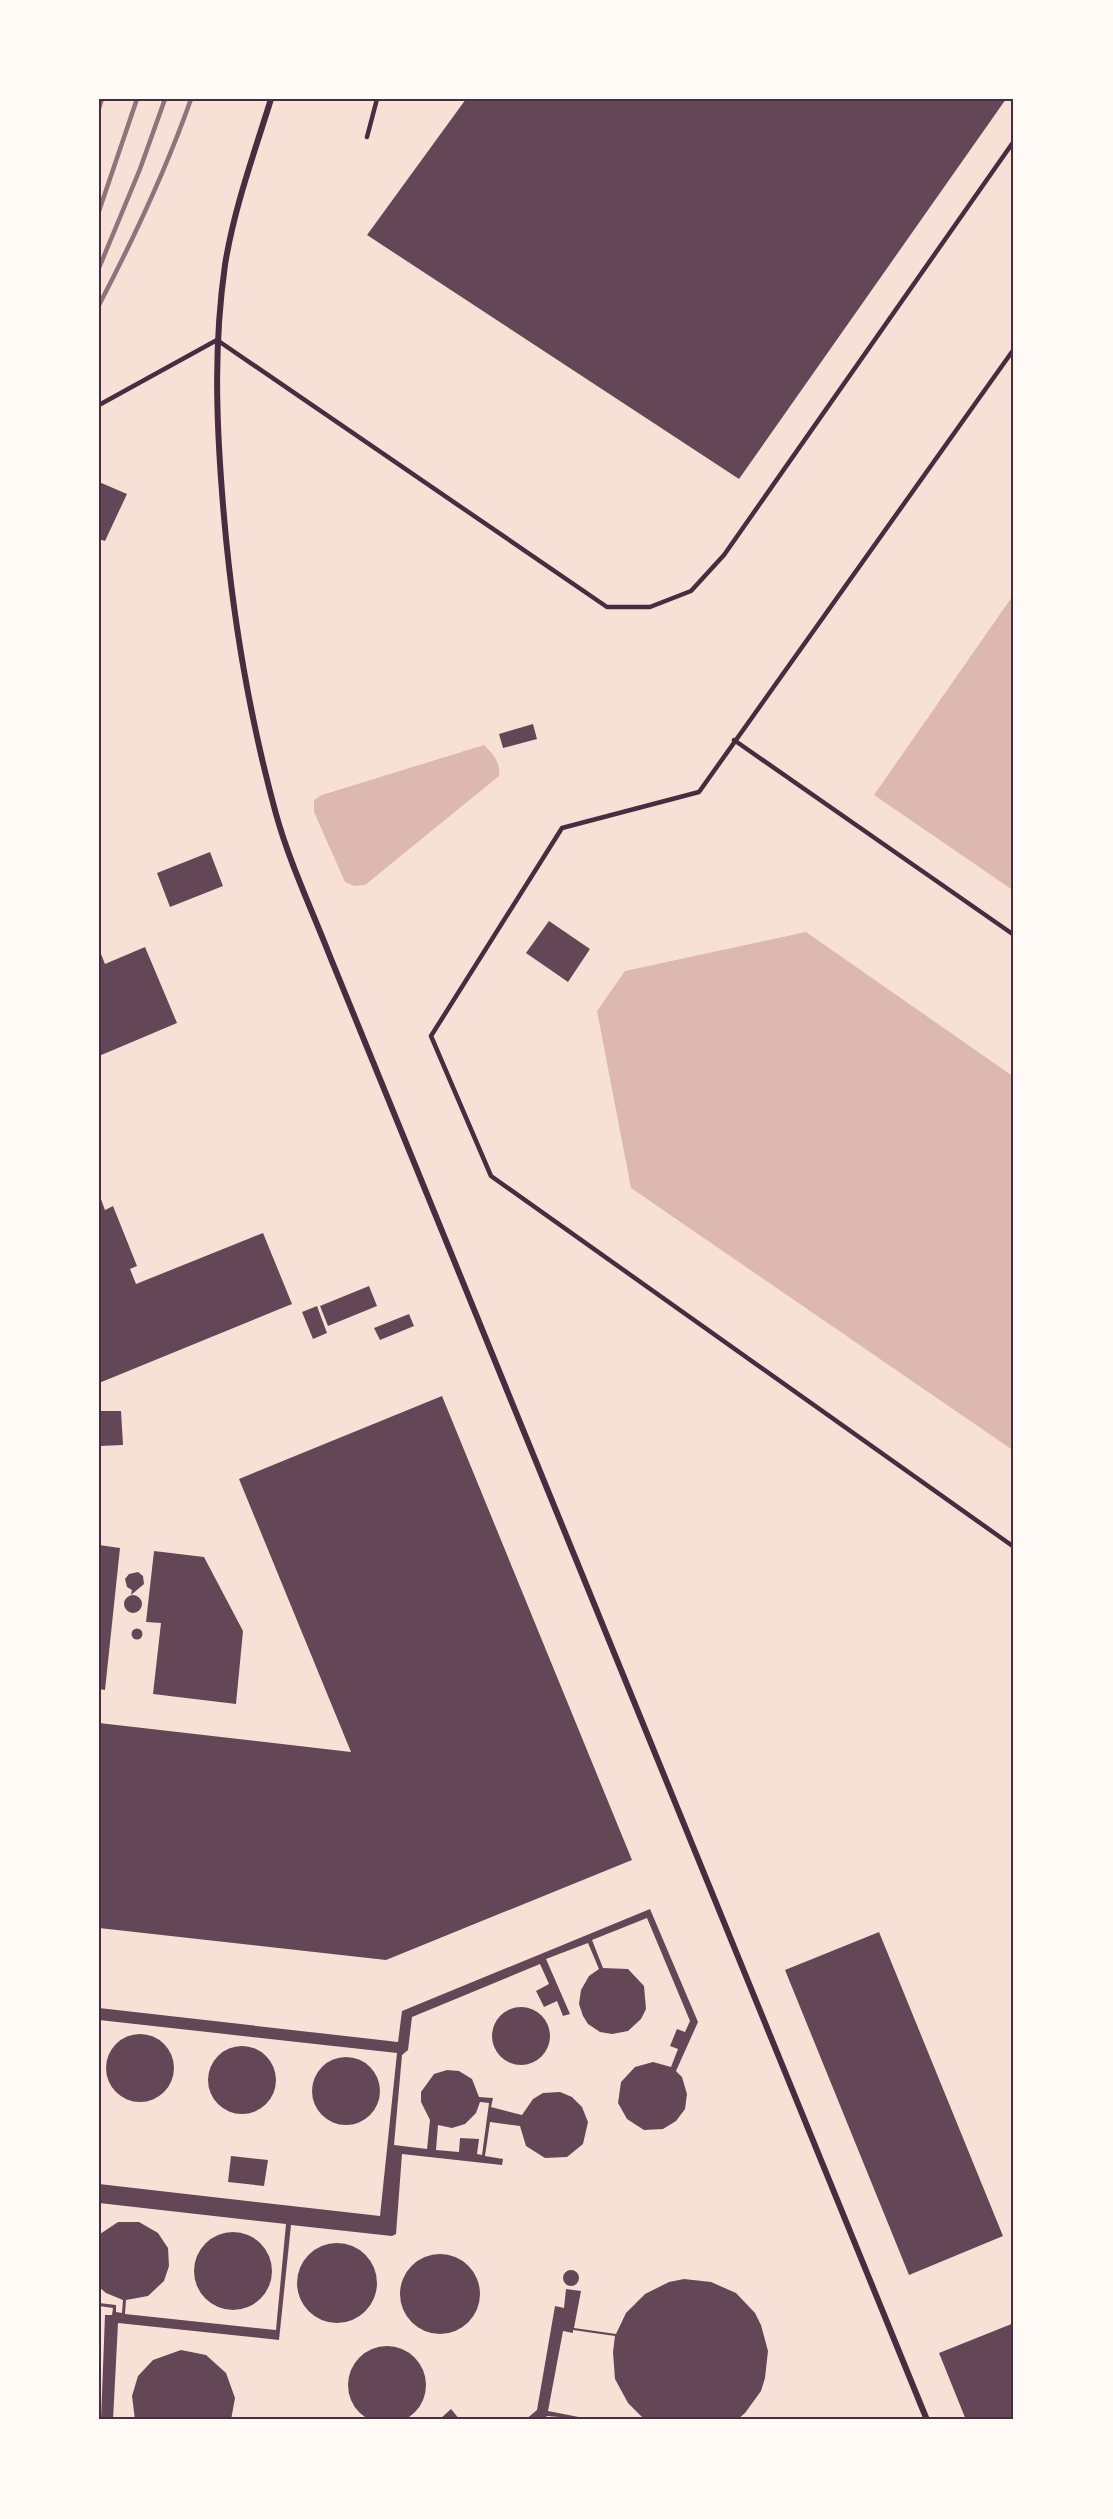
<svg xmlns="http://www.w3.org/2000/svg" width="1113" height="2519" viewBox="0 0 1113 2519" font-family="Karla,sans-serif">
  <style>
    .water { fill: #dcb8b0 }
    .building { fill: #644757; fill-rule: evenodd }
    .lines { fill: none; stroke-linecap: round; stroke-linejoin: round }
    .service { stroke: #4a2c40; stroke-width: 4.5 }
    .minor { stroke: #4a2c40; stroke-width: 6 }
    .rail { stroke: #8f747c; stroke-width: 4.5 }
    .neatline { fill: none; stroke: #4a2c40; stroke-width: 2 }
  </style>
  <rect width="100%" height="100%" fill="#f7e1d7"/>
  <path class="water" d="M 1014,594 L 1014,891 L 874,795 Z
    M 484,745 C 493,753 501,764 499,776 L 365,885 L 354,886 L 345,882 L 314,812 L 314,800 L 322,795 Z
    M 806,932 L 1014,1077 L 1014,1451 L 631,1188 L 597,1011 L 625,971 Z"/>
  <path class="building" d="M 466,99 L 1006,99 L 739,479 L 367,235 Z
    M 99,482 L 127,494 L 105,541 L 99,539 Z
    M 533,724 L 537,739 L 503,748 L 499,734 Z
    M 210,852 L 223,886 L 170,907 L 157,873 Z
    M 549,921 L 590,949 L 568,982 L 526,953 Z
    M 145,947 L 177,1023 L 99,1056 L 99,949 L 105,964 Z
    M 99,1194 L 105,1210 L 113,1206 L 137,1266 L 130,1269 L 136,1284 L 263,1233 L 292,1304 L 99,1383 Z
    M 369,1286 L 377,1306 L 328,1326 L 320,1306 Z
    M 317,1306 L 327,1333 L 313,1339 L 302,1312 Z
    M 409,1314 L 414,1326 L 380,1340 L 374,1328 Z
    M 442,1396 L 632,1860 L 386,1960 L 99,1928 L 99,1723 L 351,1752 L 239,1479 Z
    M 99,1411 L 121,1411 L 123,1445 L 99,1446 Z
    M 99,1545 L 120,1548 L 105,1690 L 99,1689 Z
    M 154,1551 L 204,1557 L 243,1631 L 236,1704 L 153,1694 L 161,1623 L 146,1622 Z
    M 138,1572 L 143,1576 L 144,1584 L 131,1595 L 132,1590 L 127,1587 L 125,1579 L 129,1574 Z
    M124 1604a9 9 0 1 1 18 0a9 9 0 1 1-18 0Z
    M131.5 1634a5.5 5.5 0 1 1 11 0a5.5 5.5 0 1 1-11 0Z
    M 650,1909 L 698,2022 L 676,2071 L 682,2077 L 687,2094 L 685,2109 L 676,2121 L 663,2129 L 644,2130 L 627,2119 L 618,2103 L 621,2082 L 635,2067 L 653,2062 L 671,2067 L 678,2049 L 670,2046 L 677,2029 L 685,2032 L 690,2021 L 647,1918 L 592,1940 L 603,1968 L 628,1969 L 644,1986 L 646,2009 L 641,2019 L 628,2031 L 612,2034 L 600,2032 L 588,2024 L 583,2016 L 579,2004 L 581,1990 L 589,1976 L 599,1969 L 588,1943 L 546,1959 L 570,2014 L 563,2016 L 557,2001 L 544,2007 L 536,1991 L 549,1984 L 540,1964 L 412,2017 L 408,2050 L 402,2055 L 394,2145 L 427,2149 L 430,2120 L 421,2102 L 421,2092 L 434,2074 L 447,2070 L 459,2071 L 472,2079 L 479,2097 L 493,2098 L 491,2107 L 522,2115 L 533,2099 L 543,2093 L 560,2092 L 572,2097 L 582,2107 L 588,2122 L 583,2144 L 567,2157 L 545,2158 L 526,2146 L 520,2126 L 490,2122 L 485,2156 L 503,2159 L 502,2165 L 402,2154 L 396,2234 L 392,2236 L 291,2225 L 279,2340 L 118,2323 L 113,2420 L 101,2420 L 105,2315 L 112,2315 L 113,2308 L 99,2306 L 99,2303 L 116,2305 L 116,2312 L 122,2313 L 123,2300 L 106,2293 L 99,2287 L 100,2234 L 118,2222 L 139,2222 L 158,2233 L 168,2248 L 169,2266 L 164,2281 L 148,2296 L 126,2300 L 125,2314 L 276,2330 L 286,2224 L 99,2203 L 99,2184 L 380,2216 L 397,2053 L 99,2020 L 99,2008 L 398,2042 L 402,2011 ZM 480,2102 L 489,2103 L 482,2155 L 477,2154 L 479,2139 L 460,2138 L 459,2152 L 436,2150 L 438,2125 L 452,2128 L 465,2124 L 476,2113 Z
    M 879,1932 L 1003,2236 L 909,2275 L 785,1970 Z
    M492 2036a29 29 0 1 1 58 0a29 29 0 1 1-58 0Z
    M106 2068a34 34 0 1 1 68 0a34 34 0 1 1-68 0Z
    M208 2080a34 34 0 1 1 68 0a34 34 0 1 1-68 0Z
    M312 2091a34 34 0 1 1 68 0a34 34 0 1 1-68 0Z
    M 231,2156 L 268,2160 L 264,2186 L 228,2182 Z
    M194 2271a39 39 0 1 1 78 0a39 39 0 1 1-78 0Z
    M297 2283a40 40 0 1 1 80 0a40 40 0 1 1-80 0Z
    M400 2294a40 40 0 1 1 80 0a40 40 0 1 1-80 0Z
    M563 2278a8 8 0 1 1 16 0a8 8 0 1 1-16 0Z
    M 684,2279 L 711,2282 L 736,2293 L 755,2313 L 761,2325 L 768,2351 L 765,2378 L 761,2391 L 745,2413 L 737,2420 L 645,2420 L 628,2403 L 615,2379 L 613,2352 L 615,2336 L 573,2330 L 573,2333 L 563,2331 L 548,2411 L 594,2420 L 547,2416 L 543,2420 L 525,2420 L 537,2410 L 555,2306 L 564,2308 L 566,2289 L 581,2291 L 574,2328 L 616,2334 L 626,2313 L 645,2294 L 669,2282 Z
    M 1014,2323 L 1014,2420 L 966,2420 L 939,2353 Z
    M348 2385a39 39 0 1 1 78 0a39 39 0 1 1-78 0Z
    M 181,2350 L 206,2355 L 226,2373 L 235,2398 L 231,2420 L 135,2420 L 132,2396 L 138,2376 L 153,2360 Z
    M 451,2409 L 460,2420 L 439,2420 Z
    M 306,2417 L 316,2420 L 295,2420 L 300,2418 Z"/>
  <g class="lines">
    <path class="service" d="M 367,137 L 377,99
      M 1014,349 L 699,792 L 562,828 L 431,1036 L 491,1176 L 1014,1547
      M 99,405 L 217,340 L 607,607 L 650,607 L 691,591 L 724,555 L 1014,141
      M 734,740 L 1014,935"/>
    <path class="minor" d="M 271,99 C 254,154 234,208 225,265 C 214,342 216,415 222,492 C 230,601 247,708 276,814 C 289,861 311,908 329,954 L 927,2420"/>
    <path class="rail" d="M 99,108 L 102,99
      M 99,211 L 137,99
      M 99,268 L 140,169 L 165,99
      M 99,305 C 134,238 166,170 191,99"/>
  </g>
  <rect width="1113" height="2519" fill="none" stroke="#fffaf5" stroke-width="201"/>
  <rect x="100" y="100" width="912" height="2318" class="neatline"/>
</svg>
